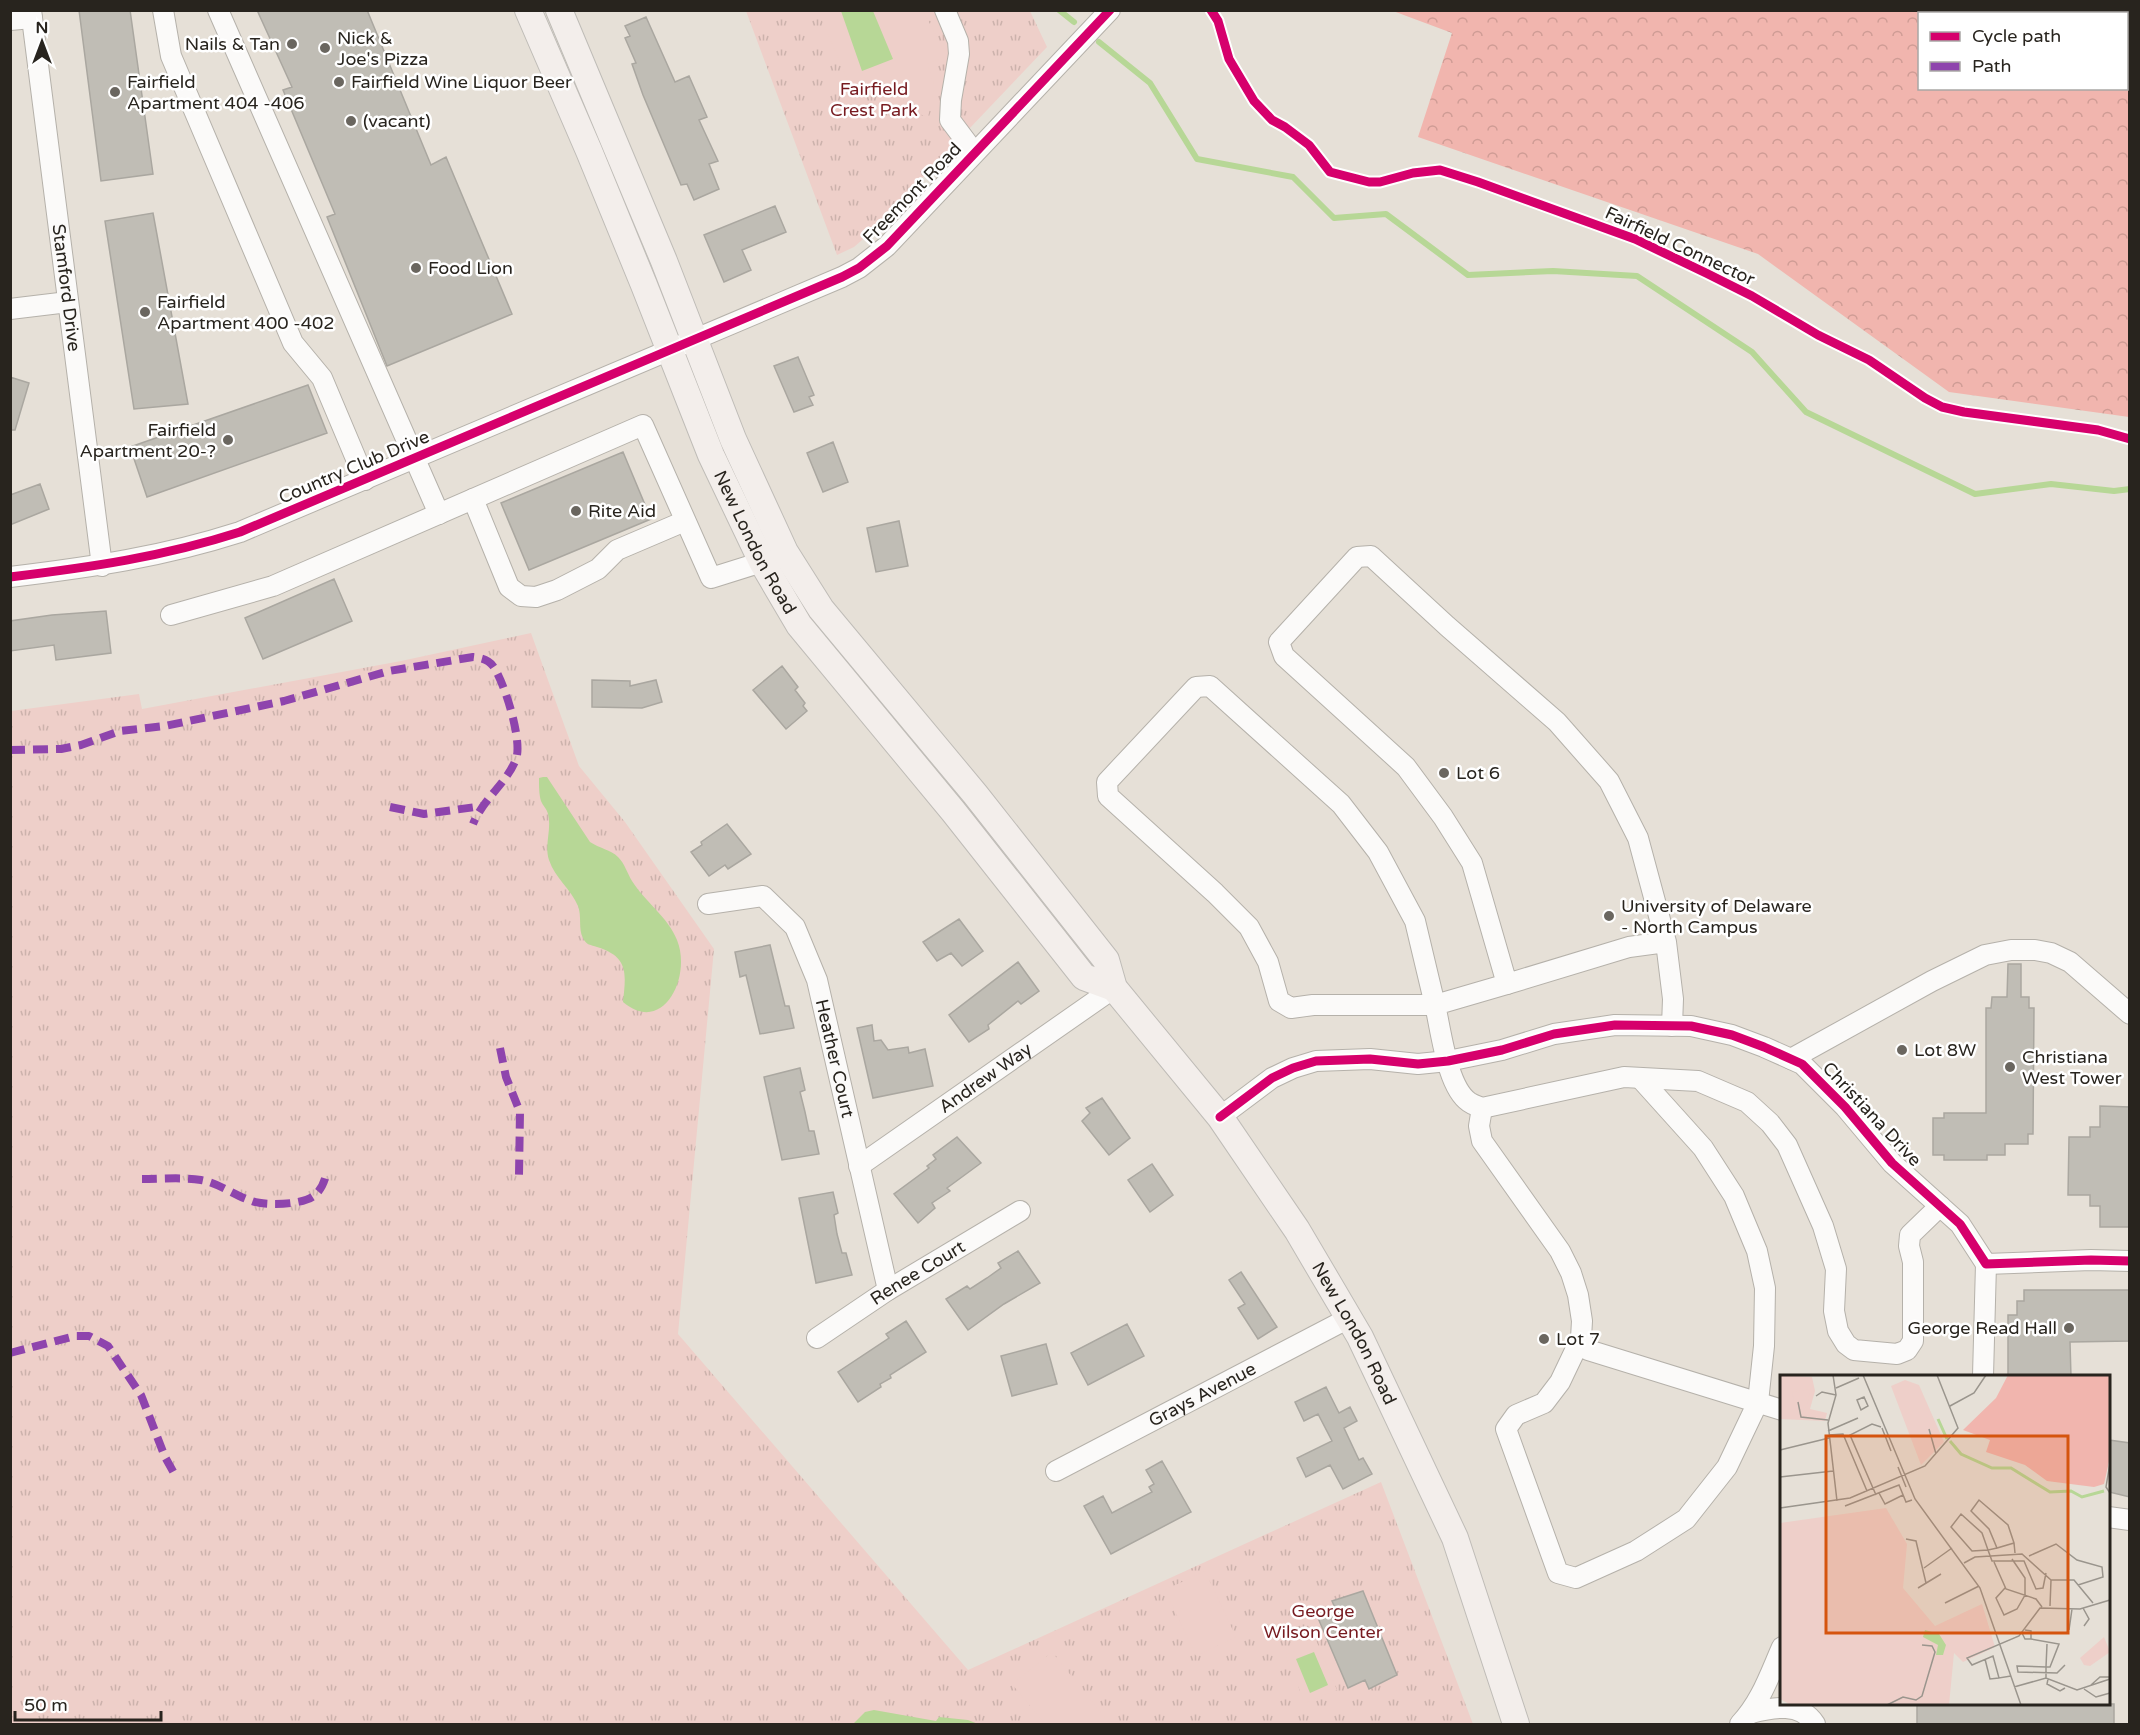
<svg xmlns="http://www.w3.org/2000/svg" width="2140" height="1735" viewBox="0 0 2140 1735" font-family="'Varela Round',sans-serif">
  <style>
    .grass { fill: url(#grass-tufts) }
    .forest { fill: url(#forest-crowns); fill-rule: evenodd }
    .garden { fill: #eecfc9 }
    .water { fill: #b7d796 }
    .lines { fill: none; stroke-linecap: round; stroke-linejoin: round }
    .stream { stroke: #b7d796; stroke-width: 6 }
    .building { fill: #c0bdb5; stroke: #aaa7a0; stroke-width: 1.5 }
    .minor-casing { stroke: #b5b1aa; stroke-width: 22 }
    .major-casing { stroke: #bfbcb7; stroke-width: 28 }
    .minor { stroke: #fbfaf9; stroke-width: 20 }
    .major { stroke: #f3eeeb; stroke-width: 26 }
    .quiet { stroke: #8e44ad; stroke-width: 8; stroke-dasharray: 15 8; stroke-linecap: butt }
    .cycleway-casing { stroke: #fff; stroke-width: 13 }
    .cycleway { stroke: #d6006c; stroke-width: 9 }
    .poi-dot { fill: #6a665f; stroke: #fff; stroke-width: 2 }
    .labels { text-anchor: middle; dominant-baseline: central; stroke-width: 5; stroke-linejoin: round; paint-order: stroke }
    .poi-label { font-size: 18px; fill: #28241e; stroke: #fff; text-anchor: start }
    .park-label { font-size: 18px; fill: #771b20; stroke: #fff }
    .street-label { font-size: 18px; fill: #28241e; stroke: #fff }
    .inset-river { fill: none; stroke: #b7d796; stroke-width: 3 }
    .inset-road { fill: none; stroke: #9a958d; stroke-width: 1.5 }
    .view { fill: #d5540e; fill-opacity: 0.15; stroke: #d5540e; stroke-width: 3 }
    .inset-edge { fill: none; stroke: #28241e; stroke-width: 3 }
  </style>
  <defs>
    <pattern id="grass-tufts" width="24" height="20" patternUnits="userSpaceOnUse" patternTransform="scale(1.5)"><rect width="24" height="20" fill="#eecfc9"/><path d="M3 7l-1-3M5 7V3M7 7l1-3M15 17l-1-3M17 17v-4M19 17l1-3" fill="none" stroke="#ccb2ac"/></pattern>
    <pattern id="forest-crowns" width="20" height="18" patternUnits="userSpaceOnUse" patternTransform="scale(1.5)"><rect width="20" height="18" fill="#f1b5ae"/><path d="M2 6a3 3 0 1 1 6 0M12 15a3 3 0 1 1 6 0" fill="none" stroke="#cf9c95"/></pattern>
  </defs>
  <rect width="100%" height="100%" fill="#e6e0d7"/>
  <path class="grass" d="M 746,11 L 1030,11 L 1047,47 L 869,234 L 854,247 L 837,255 Z
    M 531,633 L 579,766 L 625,822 L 714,949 L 678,1334 L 968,1670 L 1381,1482 L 1473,1724 L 11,1724 L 11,711 L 139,694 L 142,709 L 401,661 Z"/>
  <path class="forest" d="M 1393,11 L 2129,11 L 2129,417 L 1949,392 L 1758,254 L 1418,137 L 1452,33 ZM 1920,14 L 2126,14 L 2126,88 L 1920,88 Z"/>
  <path class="garden" d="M 818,11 L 923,11 L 947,56 L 927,64 L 935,87 L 928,117 L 893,105 L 904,100 L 893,94 L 887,86 L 881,83 L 854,95 Z
    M 1205,1571 L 1236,1637 L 1196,1656 L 1165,1590 Z
    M 1302,1632 L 1304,1637 L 1313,1633 L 1337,1690 L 1305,1703 L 1285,1655 L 1295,1651 L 1289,1638 Z
    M 1052,1652 L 1110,1724 L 1045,1724 L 1012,1684 Z"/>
  <path class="water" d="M 841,11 L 873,11 L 893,59 L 862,71 Z
    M 543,777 L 547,777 L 590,842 C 599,848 611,850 618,857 C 625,864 627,873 632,881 C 645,902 668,917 677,940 C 692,977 663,1036 623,1002 C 626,973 629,957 597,947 C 591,945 586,945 583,938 C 578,929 582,916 578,906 C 571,889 555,878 549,860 C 544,845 552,829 548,814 C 547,809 543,806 541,801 C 539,795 539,785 539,778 Z
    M 1314,1652 L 1328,1685 L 1310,1693 L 1296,1659 Z
    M 874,1710 L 936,1721 L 939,1717 L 968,1720 L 978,1724 L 853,1724 L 865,1712 Z"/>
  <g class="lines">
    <path class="stream" d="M 1059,10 L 1074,22
      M 1099,42 L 1150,83 L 1197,159 L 1293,177 L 1334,218 L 1386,214 L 1468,275 L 1553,271 L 1637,276 L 1752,352 L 1806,412 L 1975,494 L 2051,484 L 2114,491 L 2130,489"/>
  </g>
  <path class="building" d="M 79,10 L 130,10 L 153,174 L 101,181 Z
    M 257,10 L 367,10 L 431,165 L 446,157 L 512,314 L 387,366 L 327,217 L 335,214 L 283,90 L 292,87 Z
    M 646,17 L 675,82 L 689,76 L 707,117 L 699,120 L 718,161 L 709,164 L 719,189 L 694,200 L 687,184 L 681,185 L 643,95 L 632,64 L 636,63 L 625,38 L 630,36 L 625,26 Z
    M 775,206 L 786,232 L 742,250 L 751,270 L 724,282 L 704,235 Z
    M 153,213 L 188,404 L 134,409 L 105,221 Z
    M 798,357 L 814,395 L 809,397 L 813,405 L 794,412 L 774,366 Z
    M 10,377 L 29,383 L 15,430 L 10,430 Z
    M 308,385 L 327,433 L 147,497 L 130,447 Z
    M 833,442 L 848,482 L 823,492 L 807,453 Z
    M 623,452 L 651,519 L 529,570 L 501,503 Z
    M 40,484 L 49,509 L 10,525 L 10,495 Z
    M 899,521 L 908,566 L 876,572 L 867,528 Z
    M 334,579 L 352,621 L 263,659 L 245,618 Z
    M 106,611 L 111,653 L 56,660 L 54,645 L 10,651 L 10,621 L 52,615 Z
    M 782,666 L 798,687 L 795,690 L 805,703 L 803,706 L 807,711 L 786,729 L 753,690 Z
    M 592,680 L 630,681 L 630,686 L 656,680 L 662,702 L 642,708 L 592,707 Z
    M 727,824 L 751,854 L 728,869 L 725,865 L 709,876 L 691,852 L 702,845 L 701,842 Z
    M 959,919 L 983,951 L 962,966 L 951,953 L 937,961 L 923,942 Z
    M 770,945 L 785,1006 L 789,1006 L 794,1028 L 760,1034 L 746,975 L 740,977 L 735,952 Z
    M 1018,962 L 1039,991 L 1021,1004 L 1018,1001 L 988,1025 L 989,1029 L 969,1042 L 949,1015 Z
    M 2008,964 L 2021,964 L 2021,997 L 2029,997 L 2029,1008 L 2034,1008 L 2033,1134 L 2028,1134 L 2028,1144 L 2005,1144 L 2005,1155 L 1987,1155 L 1987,1160 L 1944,1160 L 1944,1155 L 1933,1155 L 1933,1118 L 1944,1118 L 1944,1113 L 1986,1113 L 1986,1008 L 1991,1008 L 1992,997 L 2007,997 Z
    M 872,1025 L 874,1041 L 881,1040 L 888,1050 L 908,1047 L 909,1053 L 925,1049 L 933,1086 L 873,1098 L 857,1028 Z
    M 800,1068 L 805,1090 L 800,1092 L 805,1112 L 809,1131 L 814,1131 L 819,1154 L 782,1160 L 764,1077 Z
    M 1102,1098 L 1130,1138 L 1109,1155 L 1082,1121 L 1090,1113 L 1086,1108 Z
    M 2100,1106 L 2130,1107 L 2130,1227 L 2100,1227 L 2100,1206 L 2090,1206 L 2090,1195 L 2068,1195 L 2069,1137 L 2090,1137 L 2090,1127 L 2100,1127 Z
    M 957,1137 L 981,1163 L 947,1188 L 950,1191 L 932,1203 L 935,1208 L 918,1223 L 894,1194 L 929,1168 L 927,1166 L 936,1159 L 933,1155 Z
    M 1152,1164 L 1173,1195 L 1150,1212 L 1128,1180 Z
    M 833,1192 L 838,1213 L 834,1215 L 837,1234 L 842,1253 L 846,1253 L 852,1275 L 816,1283 L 799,1198 Z
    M 1018,1251 L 1040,1283 L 1004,1304 L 968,1330 L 946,1299 L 967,1286 L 970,1289 L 987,1278 L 1001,1268 L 998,1263 Z
    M 1241,1272 L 1277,1327 L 1258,1339 L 1238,1308 L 1245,1304 L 1229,1280 Z
    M 2024,1290 L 2130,1290 L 2130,1341 L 2070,1342 L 2071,1377 L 2008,1377 L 2008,1315 L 2017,1315 L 2017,1301 L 2024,1301 Z
    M 906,1321 L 926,1352 L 890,1375 L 891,1378 L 880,1384 L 881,1387 L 858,1402 L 838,1372 L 889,1338 L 886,1334 Z
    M 1127,1324 L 1144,1356 L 1088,1385 L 1071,1353 Z
    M 1046,1344 L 1057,1384 L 1012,1396 L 1001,1356 Z
    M 1326,1387 L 1339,1413 L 1350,1407 L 1357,1421 L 1344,1428 L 1359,1460 L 1363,1458 L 1372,1474 L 1343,1489 L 1330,1465 L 1306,1477 L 1297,1458 L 1332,1441 L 1318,1414 L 1304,1421 L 1295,1402 Z
    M 2109,1440 L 2130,1443 L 2130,1497 L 2109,1492 Z
    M 1162,1461 L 1191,1512 L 1111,1554 L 1084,1506 L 1103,1496 L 1112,1513 L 1152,1492 L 1149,1487 L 1154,1484 L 1146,1470 Z
    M 1363,1591 L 1397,1675 L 1369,1689 L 1365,1680 L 1348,1688 L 1318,1618 L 1336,1610 L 1332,1601 Z
    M 1917,1704 L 2114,1704 L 2114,1725 L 1917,1725 Z"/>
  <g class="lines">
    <g class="minor-casing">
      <g id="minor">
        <path id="s1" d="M 31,10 L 102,566"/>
        <path d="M 163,10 L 171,56 L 293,343 L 322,378 L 365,480"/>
        <path d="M 218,10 L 439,514"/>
        <path d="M 945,10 L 958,41 L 959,54 L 951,100 L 950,120 L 974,152"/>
        <path d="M 10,20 L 32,18"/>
        <path d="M 10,309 L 68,302"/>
        <path d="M 473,499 L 509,587 L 521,596 L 536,597 L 557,590 L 598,569 L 617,550 L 685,521"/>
        <path d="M 10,577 C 92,567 162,557 240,532 L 842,277 L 859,268 L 887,246 L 1110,10"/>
        <path d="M 171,615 L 273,586 L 643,425 L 711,578 L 762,562"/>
        <path d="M 1210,686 L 1341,804 L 1378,852 L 1415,921 L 1435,1005 L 1313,1005 L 1291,1008 L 1279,1001 L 1268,962 L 1249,927 L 1215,893 L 1108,796 L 1107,782 L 1196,687 Z"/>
        <path id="s2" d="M 708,904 L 763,896 L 795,927 L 817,980 L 888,1290"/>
        <path d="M 1666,942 L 1629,947 L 1507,984 L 1472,863 L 1443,817 L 1406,767 L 1284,656 L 1279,642 L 1357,557 L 1371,556 L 1447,626 L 1557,722 L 1609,781 L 1638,838 L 1666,942 L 1673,999 L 1672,1026"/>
        <path d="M 1507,984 L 1435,1005 C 1441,1030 1447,1087 1469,1102 C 1473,1105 1478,1106 1482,1108 L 1624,1077 L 1698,1081 L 1747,1102 L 1770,1123 L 1787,1145 L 1823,1226 L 1836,1269 L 1834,1311 L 1838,1331 L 1846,1344 L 1854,1350 L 1897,1354 L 1907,1350 L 1913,1341 L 1913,1262 L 1909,1246 L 1910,1235 L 1940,1206"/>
        <path d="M 1791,1059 L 1932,981 L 1985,955 L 2011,950 L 2035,950 L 2051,953 L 2070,962 L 2130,1014"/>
        <path d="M 1482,1108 L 1479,1126 L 1482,1141 L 1560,1251 L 1571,1273 L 1578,1295 L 1582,1321 L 1581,1338 L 1588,1350 L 1782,1410"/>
        <path d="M 1220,1117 L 1272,1078 L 1293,1068 L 1316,1061 L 1370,1059 L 1418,1064 L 1448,1061 L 1502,1050 L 1554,1034 L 1615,1025 L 1691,1026 L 1732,1035 L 1764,1047 L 1802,1064 L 1845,1107 L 1892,1163 L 1960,1224 L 1986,1264 L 2091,1260 L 2130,1261"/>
        <path id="s3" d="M 859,1166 L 1114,988"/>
        <path id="s4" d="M 817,1338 L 888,1290 L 1020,1211"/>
        <path d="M 1581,1338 L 1560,1382 L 1544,1403 L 1516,1415 L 1506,1429 L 1558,1573 L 1576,1578 L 1636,1551 L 1686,1519 L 1727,1467 L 1758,1402 L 1764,1346 L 1765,1288 L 1757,1251 L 1734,1196 L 1703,1148 L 1640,1078"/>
        <path d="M 1983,1376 L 1986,1264"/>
        <path id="s5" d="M 1056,1471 L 1349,1318"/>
        <path d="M 2108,1517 L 2130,1520"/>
        <path d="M 1751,1713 C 1773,1707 1801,1702 1815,1724"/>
        <path d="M 1740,1724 C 1761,1702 1770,1674 1782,1647"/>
      </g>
    </g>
    <g class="major-casing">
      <g id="major">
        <path id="s6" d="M 528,10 L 589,151 L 644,285 L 711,455 L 762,562 L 799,625 L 953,811 L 1084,977 L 1114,988"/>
        <path id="s7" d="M 559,10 L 664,261 L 733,439 L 785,552 L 821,609 L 975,794 L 1106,960 L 1114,988 L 1220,1117 L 1297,1230 L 1360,1337 L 1455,1538 L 1516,1724"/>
      </g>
    </g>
    <use href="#minor" class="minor"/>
    <use href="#major" class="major"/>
    <path class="quiet" d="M 10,750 L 61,749 L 81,745 L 120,731 L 165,726 L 284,701 L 389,671 L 473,657 C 481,658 488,659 493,666 C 504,681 523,741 516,759 C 507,783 483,799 473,824
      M 390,807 L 424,814 L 483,806
      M 500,1048 L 506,1077 L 520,1112 L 519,1175
      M 142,1179 C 161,1179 182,1177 201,1180 C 219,1183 235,1196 252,1201 C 265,1206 305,1205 315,1195 C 322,1189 325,1180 327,1171
      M 10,1353 L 75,1336 L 89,1336 L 108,1346 L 141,1395 L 165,1457 L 175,1475"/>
    <g class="cycleway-casing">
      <path id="cycleway" d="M 1211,10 L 1218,21 L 1229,59 L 1254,101 L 1272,120 L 1285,127 L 1309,145 L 1330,172 L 1369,182 L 1380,182 L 1413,173 L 1440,170 L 1478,182 L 1635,239 L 1706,273 L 1752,296 L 1818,335 L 1869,360 L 1925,398 L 1942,407 L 1964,412 L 2098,430 L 2130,439
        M 10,577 C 92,567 162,557 240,532 L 842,277 L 859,268 L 887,246 L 1110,10
        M 1220,1117 L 1272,1078 L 1293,1068 L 1316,1061 L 1370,1059 L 1418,1064 L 1448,1061 L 1502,1050 L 1554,1034 L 1615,1025 L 1691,1026 L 1732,1035 L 1764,1047 L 1802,1064 L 1845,1107 L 1892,1163 L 1960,1224 L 1986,1264 L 2091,1260 L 2130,1261"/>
    </g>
    <use href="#cycleway" class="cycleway"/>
  </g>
  <g class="poi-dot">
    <circle cx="292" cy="44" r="6"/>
    <circle cx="325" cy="48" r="6"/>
    <circle cx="339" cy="82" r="6"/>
    <circle cx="115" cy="92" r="6"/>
    <circle cx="351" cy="121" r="6"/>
    <circle cx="416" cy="268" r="6"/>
    <circle cx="145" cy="312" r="6"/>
    <circle cx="228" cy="440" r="6"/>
    <circle cx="576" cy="511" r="6"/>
    <circle cx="1444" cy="773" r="6"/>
    <circle cx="1609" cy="916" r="6"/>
    <circle cx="1902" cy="1050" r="6"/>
    <circle cx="2010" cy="1067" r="6"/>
    <circle cx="2069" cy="1328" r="6"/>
    <circle cx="1544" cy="1339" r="6"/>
  </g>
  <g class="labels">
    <g class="poi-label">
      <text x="337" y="38">Nick &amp;<tspan x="337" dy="21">Joe's Pizza</tspan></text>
      <text x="280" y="44" text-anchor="end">Nails &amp; Tan</text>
      <text x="127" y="82">Fairfield<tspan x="127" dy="21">Apartment 404 -406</tspan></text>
      <text x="351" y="82">Fairfield Wine Liquor Beer</text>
      <text x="363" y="121">(vacant)</text>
      <text x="428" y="268">Food Lion</text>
      <text x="157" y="302">Fairfield<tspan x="157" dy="21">Apartment 400 -402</tspan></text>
      <text x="216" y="430" text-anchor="end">Fairfield<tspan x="216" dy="21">Apartment 20-?</tspan></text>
      <text x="588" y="511">Rite Aid</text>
      <text x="1456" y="773">Lot 6</text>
      <text x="1621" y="906">University of Delaware<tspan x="1621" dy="21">- North Campus</tspan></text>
      <text x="1914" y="1050">Lot 8W</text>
      <text x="2022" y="1057">Christiana<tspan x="2022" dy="21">West Tower</tspan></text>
      <text x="2057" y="1328" text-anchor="end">George Read Hall</text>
      <text x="1556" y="1339">Lot 7</text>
    </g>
    <g class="park-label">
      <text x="874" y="89">Fairfield<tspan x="874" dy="21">Crest Park</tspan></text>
      <text x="1323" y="1611">George<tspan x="1323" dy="21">Wilson Center</tspan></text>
    </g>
    <g class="street-label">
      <text transform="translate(912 193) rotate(-46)">Freemont Road</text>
      <text transform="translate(1680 246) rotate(25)">Fairfield Connector</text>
      <text stroke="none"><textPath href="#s1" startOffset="280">Stamford Drive</textPath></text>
      <text transform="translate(354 467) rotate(-23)">Country Club Drive</text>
      <text stroke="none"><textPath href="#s6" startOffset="579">New London Road</textPath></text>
      <text stroke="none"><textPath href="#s2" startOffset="238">Heather Court</textPath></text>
      <text stroke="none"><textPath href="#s3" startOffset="154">Andrew Way</textPath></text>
      <text transform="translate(1872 1114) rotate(47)">Christiana Drive</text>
      <text stroke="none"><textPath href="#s4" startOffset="120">Renee Court</textPath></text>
      <text stroke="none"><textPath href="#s7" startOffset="1558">New London Road</textPath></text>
      <text stroke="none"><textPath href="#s5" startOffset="165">Grays Avenue</textPath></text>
    </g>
  </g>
  <g transform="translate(1780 1375)">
    <rect width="330" height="330" fill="#e6e0d7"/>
    <path d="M 0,0 L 32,2 L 35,16 L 30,34 L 47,38 L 45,46 L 0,44 ZM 125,5 L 139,10 L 164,67 L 141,90 L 111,11 ZM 106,133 L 127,169 L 123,213 L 155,251 L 202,229 L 215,272 L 183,287 L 174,278 L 169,330 L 11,330 L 0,324 L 0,148 ZM 324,262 L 330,277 L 310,291 L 304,290 L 300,283 Z" fill="#eecfc9"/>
    <path d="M 228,0 L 330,0 L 330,82 L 324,109 L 314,112 L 267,106 L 245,90 L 206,77 L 210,65 L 183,55 L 216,23 Z" fill="#f1b5ae"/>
    <path d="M 31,14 L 26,33 L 19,32 L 20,26 L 14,26 L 12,17 Z" fill="#eecfc9"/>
    <path d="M 145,255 L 159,259 L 166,270 L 163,280 L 156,280 L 158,270 L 143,262 Z" fill="#b7d796"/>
    <path class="inset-river" d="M 158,44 L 167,64M 170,66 L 181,79 L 212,93 L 231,93 L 270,117 L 291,116 L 302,122 L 324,116"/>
    <path class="inset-road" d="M 53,0 L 56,20 L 48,48 L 57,126M 83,0 L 135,124 L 200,213 L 241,330M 56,13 L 79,3M 36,21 L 42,17 L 56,20M 84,22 L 88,31 L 81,35 L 77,25 ZM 18,27 L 21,42 L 48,45M 170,31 L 194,18 L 206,0M 102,53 L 111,76M 149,54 L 156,79M 48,56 L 78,43M 49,60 L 63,59 L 87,116M 0,75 L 49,63M 330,88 L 326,112 L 330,118M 118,92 L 126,112M 0,102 L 53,96M 99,118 L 105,129 L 123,120M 96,120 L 70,60 L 92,49 L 101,52M 65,131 L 119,110 L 126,127 L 132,125M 0,133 L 70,123 L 145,91 L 178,53 L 157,0M 181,139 L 202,158 L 208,175 L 192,176 L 171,152 ZM 126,164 L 136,166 L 146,208M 234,168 L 217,173 L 209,154 L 191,136 L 199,125 L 228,150 L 234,168 L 235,178M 217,173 L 208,175 L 212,186 L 244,186 L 256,214 L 263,213 L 266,198M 249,181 L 276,169 L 297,185 L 322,192 L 323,202 L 298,210M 214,187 L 226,214 L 256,224 L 262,232M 184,188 L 195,182 L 242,179 L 271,205 L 294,205 L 313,228M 144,193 L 172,173M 138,213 L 161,199M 225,213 L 216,223 L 224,240 L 237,234 L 245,220 L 245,203 L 232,184M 165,228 L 199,211M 270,231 L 271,205M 303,233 L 309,244 L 304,251M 289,255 L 292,234M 242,258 L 245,264 L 251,264 L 251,256 L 245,255M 251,264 L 279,269 L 270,292 L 266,292 L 266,303M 267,269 L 266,292 L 237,291 L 238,297 L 277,298 L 285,290M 205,284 L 210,304 L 219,303M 231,301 L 219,303 L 213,281 L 192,290 L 187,283 L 239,261 L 260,233 L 300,234 L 330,225M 268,304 L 267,309 L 280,316 L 285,313M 311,310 L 320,302 L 330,302M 234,312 L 266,303 L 297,315 L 330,304M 304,314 L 316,322 L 330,318M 107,330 L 123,322 L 136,325 L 142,321 L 155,277 L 152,271 L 142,270"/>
    <path class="view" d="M 46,61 L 288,61 L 288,258 L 46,258 Z"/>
    <rect width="330" height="330" class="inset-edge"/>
  </g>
  <rect width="2140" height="1735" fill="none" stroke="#28241e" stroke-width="24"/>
  <rect x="1918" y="12" width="210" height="78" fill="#ffffff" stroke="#a9a7a5" stroke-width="1.5"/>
  <rect x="1930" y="32" width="30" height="9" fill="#d6006c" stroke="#a9a7a5" stroke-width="1.5"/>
  <text x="1972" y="42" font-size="18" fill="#28241e">Cycle path</text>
  <rect x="1930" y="62" width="30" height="9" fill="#8e44ad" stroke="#a9a7a5" stroke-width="1.5"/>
  <text x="1972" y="72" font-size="18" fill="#28241e">Path</text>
  <g transform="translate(42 42)" stroke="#ffffff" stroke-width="4.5" paint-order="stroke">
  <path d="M0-4.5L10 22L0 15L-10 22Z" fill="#28241e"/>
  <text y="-9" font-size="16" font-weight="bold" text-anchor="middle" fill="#28241e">N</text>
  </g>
  <path d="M15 1711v9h146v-9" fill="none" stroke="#28241e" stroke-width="3"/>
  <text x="24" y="1711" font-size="18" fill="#28241e" stroke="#ffffff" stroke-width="4.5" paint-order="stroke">50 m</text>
</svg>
